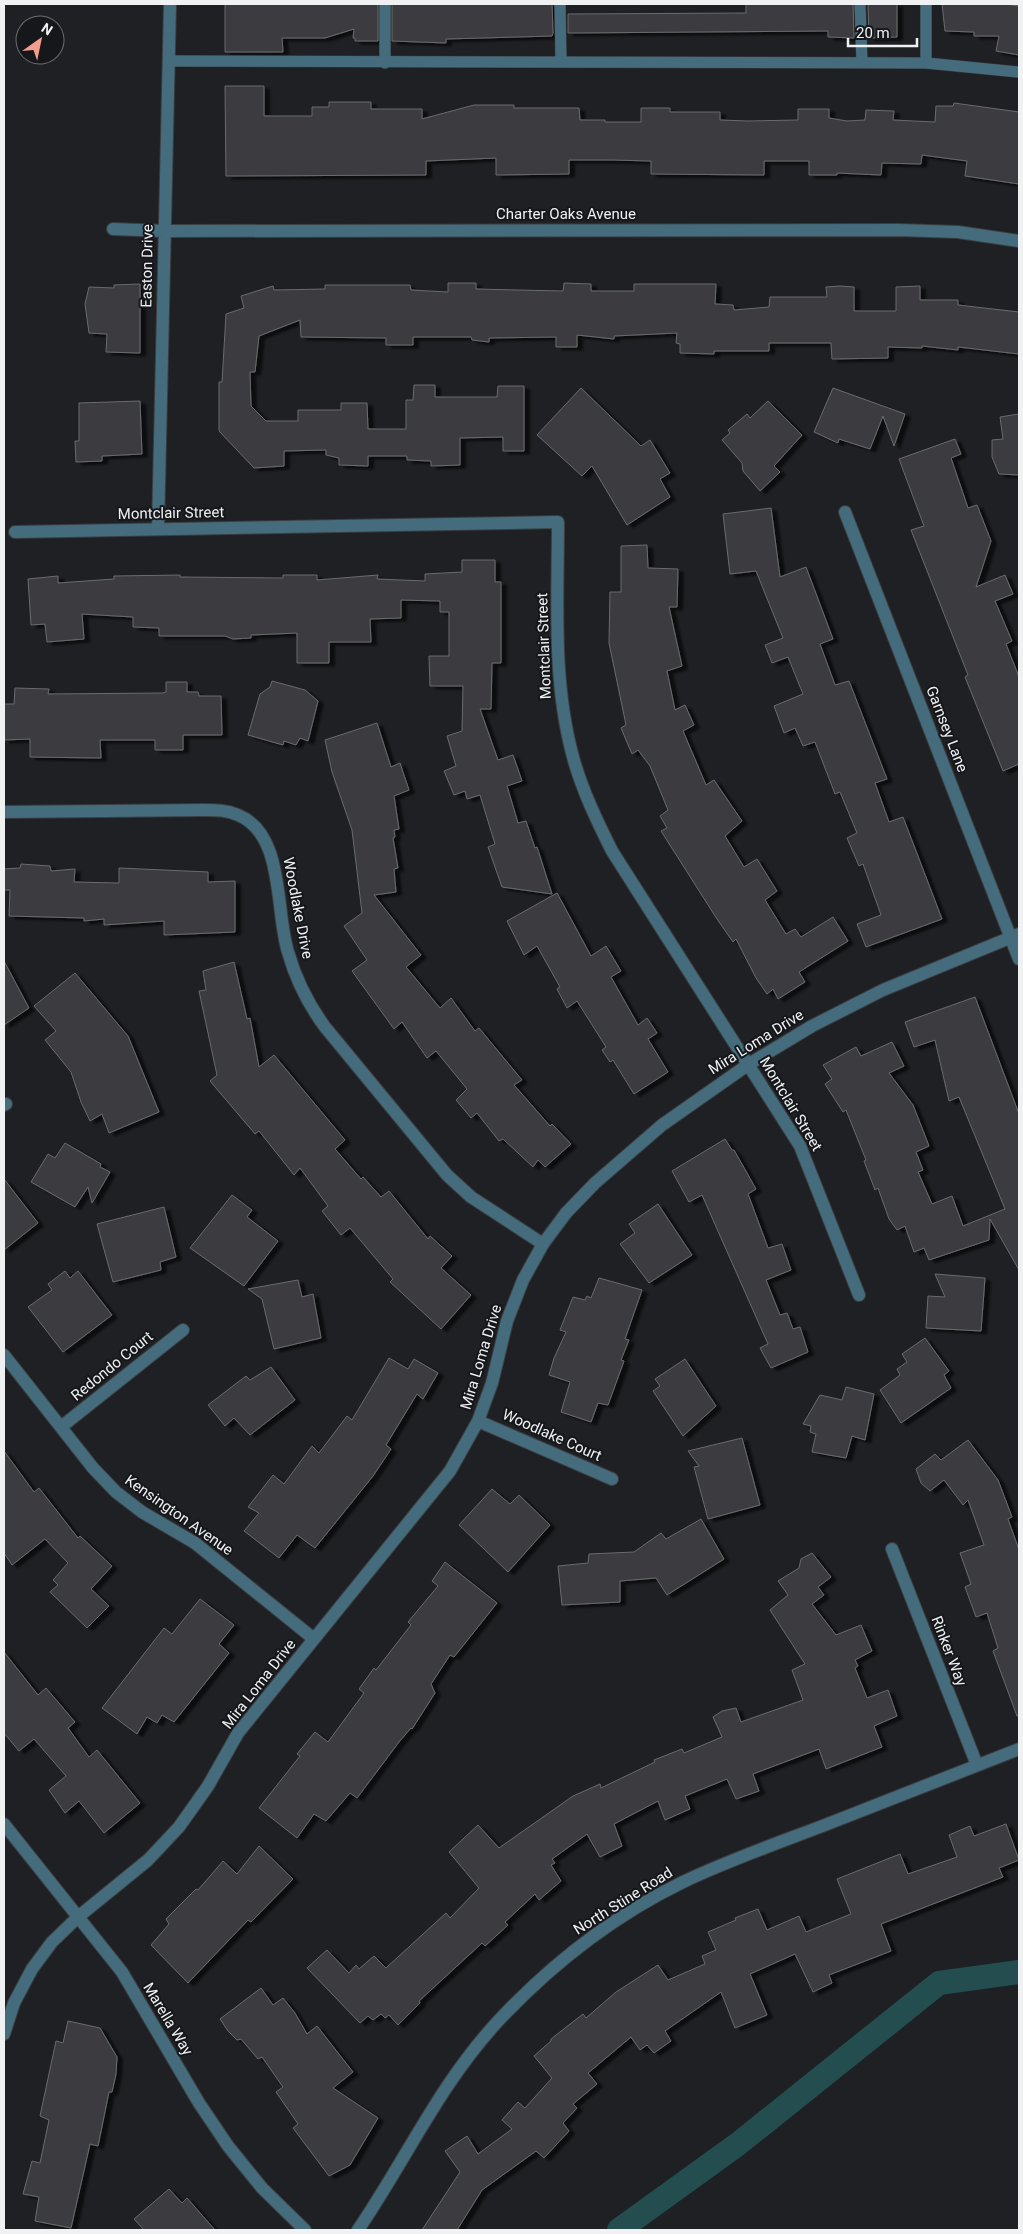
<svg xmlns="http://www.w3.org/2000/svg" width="1023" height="2234" viewBox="0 0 1023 2234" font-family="Roboto,sans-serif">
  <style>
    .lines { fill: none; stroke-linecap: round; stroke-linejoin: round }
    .canal { stroke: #234d4f; stroke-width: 24 }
    .building { fill: #3b3b3f; stroke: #6a6b6e; filter: url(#shadow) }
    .lane-casing { stroke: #3b3d40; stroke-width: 12 }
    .street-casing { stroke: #3b3d40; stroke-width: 14 }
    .lane { stroke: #446c7d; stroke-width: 11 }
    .street { stroke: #446c7d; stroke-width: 12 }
    .labels { text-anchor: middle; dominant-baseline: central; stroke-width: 4; stroke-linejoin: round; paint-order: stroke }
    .street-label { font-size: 15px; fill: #eff1f3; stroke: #15171a }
  </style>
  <defs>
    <filter id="shadow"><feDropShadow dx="5.5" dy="3" stdDeviation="1" flood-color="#0009"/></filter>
  </defs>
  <rect width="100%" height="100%" fill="#1e2023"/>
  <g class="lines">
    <path class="canal" d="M 619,2230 L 738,2144 L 939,1983 L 1019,1972"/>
  </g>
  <path class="building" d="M 225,4 L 378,4 L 378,41 L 355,41 L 355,38 L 353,38 L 354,29 L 325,38 L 282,38 L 283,52 L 225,52 Z
    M 392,4 L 552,4 L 553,33 L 552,36 L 446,39 L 446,43 L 392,41 Z
    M 746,4 L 853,4 L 854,38 L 828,37 L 828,31 L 568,33 L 568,14 L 746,13 Z
    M 868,4 L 897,4 L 897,37 L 869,38 Z
    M 942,4 L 1007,4 L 1019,6 L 1019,55 L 996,51 L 999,36 L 974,36 L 974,32 L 945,31 Z
    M 225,86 L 264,86 L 264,116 L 312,116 L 312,107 L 329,107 L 329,102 L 371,102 L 371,109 L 422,109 L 422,119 L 474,105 L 514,105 L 514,108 L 579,108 L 580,120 L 605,120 L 605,122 L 641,122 L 641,108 L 670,108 L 670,112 L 720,112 L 720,120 L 748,121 L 798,120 L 798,109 L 829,109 L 829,118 L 847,121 L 865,120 L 866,110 L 894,111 L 893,120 L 935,122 L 936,106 L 953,106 L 954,103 L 1019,112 L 1019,184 L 965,176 L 967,161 L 922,155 L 921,164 L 882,163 L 881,175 L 837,173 L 837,175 L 809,175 L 809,161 L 764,161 L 764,175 L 651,174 L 651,161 L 613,160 L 569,160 L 569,174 L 496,175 L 496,158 L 426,161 L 426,175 L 226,176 Z
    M 448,283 L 476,283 L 476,289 L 517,290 L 563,291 L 564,283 L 591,284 L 591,291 L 634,291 L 634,284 L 716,284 L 715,304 L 733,305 L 734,310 L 769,307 L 770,297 L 827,297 L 826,287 L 840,286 L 854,287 L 854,311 L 896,311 L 896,287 L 920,286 L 920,300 L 958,300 L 958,305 L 1019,312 L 1019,354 L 958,347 L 958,350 L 922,346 L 922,348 L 888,347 L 888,358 L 832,359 L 831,343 L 769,343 L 769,351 L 714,351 L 714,354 L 680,353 L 680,344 L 676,343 L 677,333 L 614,336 L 614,339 L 577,335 L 577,347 L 556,347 L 556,337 L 489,338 L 489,342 L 472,340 L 471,337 L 413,337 L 413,345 L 386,345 L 386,338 L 301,337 L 300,320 L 259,336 L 255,372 L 250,372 L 251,406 L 266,421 L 298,421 L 298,410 L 341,410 L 341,403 L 367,403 L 368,429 L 406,429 L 406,400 L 413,400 L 414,385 L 435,385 L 435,397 L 497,397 L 498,386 L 524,386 L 524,451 L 503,451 L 503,437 L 460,438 L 460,465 L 431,466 L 431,461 L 407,460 L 407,456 L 368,456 L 368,466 L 339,465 L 339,458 L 326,455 L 326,450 L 284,451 L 284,466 L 254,468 L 219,431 L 219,382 L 222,382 L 226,314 L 244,308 L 241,296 L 273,286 L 274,290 L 325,289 L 325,285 L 410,285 L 411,290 L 448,292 Z
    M 140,284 L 140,353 L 106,352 L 107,334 L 89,333 L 85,304 L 89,287 L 114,288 L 114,285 Z
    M 581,388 L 641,446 L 650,440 L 670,473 L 660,479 L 670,497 L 627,525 L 592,466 L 582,476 L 537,435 Z
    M 833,388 L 905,414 L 894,446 L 883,416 L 870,449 L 839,439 L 838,443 L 814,432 Z
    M 140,401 L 142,454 L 102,456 L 102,461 L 76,462 L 75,441 L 79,441 L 79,403 Z
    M 768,401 L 802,435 L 774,466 L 780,472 L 760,491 L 743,471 L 742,463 L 722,440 L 730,433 L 728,430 L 747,414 L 750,418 Z
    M 1019,414 L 1019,475 L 999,474 L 992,457 L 992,440 L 1003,439 L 1000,417 Z
    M 955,439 L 961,454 L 951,458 L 968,508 L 977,505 L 991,541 L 976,587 L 1005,575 L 1013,594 L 995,601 L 1012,641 L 1006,644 L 1019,677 L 1019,764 L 1003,771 L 965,677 L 968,675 L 911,530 L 924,526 L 899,459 Z
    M 771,508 L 780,577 L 806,567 L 833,639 L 820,644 L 835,685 L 849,681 L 887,779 L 875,783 L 889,822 L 903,817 L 942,919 L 866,947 L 857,924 L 881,915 L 863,864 L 859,866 L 847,838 L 857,833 L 840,792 L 835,794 L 815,742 L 803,746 L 795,728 L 784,733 L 774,706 L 803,694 L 788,657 L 772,663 L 765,645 L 783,638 L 756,571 L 730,574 L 723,514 Z
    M 647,545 L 648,568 L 678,569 L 677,607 L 669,607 L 682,666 L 667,671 L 675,710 L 685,705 L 694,725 L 683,731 L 706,785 L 714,780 L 742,821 L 725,836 L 744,867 L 757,859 L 777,891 L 765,900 L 786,934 L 795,929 L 801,937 L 833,917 L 848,941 L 799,972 L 805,982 L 778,999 L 773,989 L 767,994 L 756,978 L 736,939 L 733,942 L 717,919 L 661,831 L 667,828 L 660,816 L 668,810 L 650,766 L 638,750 L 632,754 L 621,728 L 626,725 L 609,643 L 610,592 L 621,592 L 621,546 Z
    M 462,560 L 495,560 L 495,582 L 501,582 L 501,663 L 492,663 L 491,709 L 480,709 L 498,760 L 513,755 L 522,781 L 507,786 L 518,823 L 526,821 L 535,848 L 537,847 L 552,894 L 502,887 L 488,847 L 495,844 L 480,795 L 467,799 L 465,791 L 454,795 L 444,771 L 456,766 L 447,736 L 462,731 L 463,686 L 430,686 L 429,656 L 449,656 L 449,612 L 440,612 L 440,601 L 401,600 L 401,618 L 370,619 L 371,642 L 329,642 L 329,663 L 297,663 L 297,633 L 251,635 L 251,638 L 233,639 L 225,636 L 159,636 L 159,628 L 133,627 L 133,617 L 82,614 L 84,639 L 47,642 L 45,624 L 31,625 L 28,579 L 58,576 L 58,583 L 114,579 L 114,576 L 180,575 L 180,577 L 283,578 L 283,575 L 317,575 L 317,580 L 378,575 L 377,579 L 425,581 L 425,574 L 462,572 Z
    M 272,681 L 305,690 L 318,701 L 308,741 L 300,738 L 296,745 L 284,741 L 283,745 L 248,735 L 260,694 L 270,687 Z
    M 166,682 L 187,682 L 187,692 L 198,692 L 199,696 L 221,696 L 222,735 L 183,735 L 183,750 L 155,750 L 155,740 L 100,740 L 101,758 L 30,757 L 30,739 L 4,740 L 4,704 L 14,704 L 15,688 L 49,689 L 48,694 L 163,693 L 166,692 Z
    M 377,723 L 391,767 L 400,763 L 409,790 L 394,796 L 399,829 L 394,830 L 395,837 L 393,838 L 398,868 L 394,869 L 396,892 L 374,895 L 421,955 L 406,967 L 440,1008 L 451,998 L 475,1031 L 479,1028 L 522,1080 L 514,1085 L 550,1126 L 552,1124 L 571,1144 L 545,1167 L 538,1160 L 533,1167 L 503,1139 L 499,1141 L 477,1113 L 471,1118 L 456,1100 L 467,1089 L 436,1051 L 427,1058 L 402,1022 L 394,1029 L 352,971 L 367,960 L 344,926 L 362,913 L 352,830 L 332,772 L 325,740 Z
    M 21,864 L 50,866 L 51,871 L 75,869 L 74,882 L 119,883 L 119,868 L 208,872 L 208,882 L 235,881 L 235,932 L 164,935 L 164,921 L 104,925 L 104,919 L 84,921 L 84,918 L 9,916 L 10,890 L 4,890 L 4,869 L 20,868 Z
    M 557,893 L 591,956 L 606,946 L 621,971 L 611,977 L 638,1025 L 647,1018 L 657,1033 L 648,1039 L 668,1072 L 634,1094 L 613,1060 L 610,1062 L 602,1050 L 606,1047 L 577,1001 L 567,1008 L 557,989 L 560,987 L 537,946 L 524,955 L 507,921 Z
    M 4,961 L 29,1008 L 4,1025 Z
    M 234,962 L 247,1019 L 250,1018 L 259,1067 L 274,1055 L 345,1140 L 335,1149 L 361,1179 L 363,1177 L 381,1197 L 389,1191 L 428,1239 L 430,1236 L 452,1256 L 441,1268 L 471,1295 L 441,1329 L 390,1282 L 393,1279 L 350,1228 L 341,1235 L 322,1211 L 328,1206 L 300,1168 L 294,1175 L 259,1131 L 255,1134 L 210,1081 L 217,1075 L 199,991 L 206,990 L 203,971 Z
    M 75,973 L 128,1036 L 159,1112 L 109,1133 L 102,1114 L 90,1121 L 81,1102 L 71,1072 L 45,1040 L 56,1031 L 34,1006 Z
    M 975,997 L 1019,1114 L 1019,1270 L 990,1219 L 989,1240 L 929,1260 L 924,1248 L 914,1252 L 905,1226 L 897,1230 L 889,1219 L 878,1188 L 875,1190 L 864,1161 L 866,1160 L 846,1110 L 843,1112 L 825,1084 L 832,1079 L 823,1065 L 856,1047 L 861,1056 L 892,1042 L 904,1066 L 889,1073 L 913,1105 L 929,1146 L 916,1152 L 923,1170 L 918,1172 L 932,1204 L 952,1196 L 963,1226 L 1005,1209 L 959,1097 L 949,1101 L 935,1040 L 914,1047 L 905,1022 Z
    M 725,1139 L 732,1150 L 734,1150 L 756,1189 L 748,1194 L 768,1248 L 782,1244 L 791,1270 L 766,1280 L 780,1315 L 787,1313 L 793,1329 L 800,1327 L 808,1352 L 771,1368 L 760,1348 L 768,1344 L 702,1195 L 689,1202 L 672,1171 Z
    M 65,1143 L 101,1164 L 100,1167 L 110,1172 L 92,1203 L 88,1187 L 75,1207 L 31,1182 L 48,1154 L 55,1158 Z
    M 4,1179 L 38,1223 L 4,1250 Z
    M 232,1195 L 252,1210 L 247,1217 L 278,1241 L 244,1286 L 190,1248 Z
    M 658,1204 L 692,1255 L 649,1283 L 620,1244 L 635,1233 L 629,1224 Z
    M 164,1207 L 176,1257 L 160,1262 L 161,1270 L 113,1282 L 97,1224 Z
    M 65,1271 L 70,1278 L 78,1271 L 112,1315 L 63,1352 L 28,1307 L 52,1290 L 48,1284 Z
    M 935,1274 L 985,1278 L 981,1331 L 926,1328 L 928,1296 L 945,1297 Z
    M 599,1278 L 642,1290 L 625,1339 L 629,1340 L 621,1360 L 624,1361 L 608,1405 L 598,1403 L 591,1422 L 561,1412 L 570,1382 L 549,1375 L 554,1358 L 566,1332 L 560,1330 L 573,1297 L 585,1300 L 587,1296 L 591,1298 Z
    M 298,1280 L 302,1297 L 313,1294 L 321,1338 L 274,1349 L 262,1299 L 248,1289 Z
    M 925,1338 L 949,1371 L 944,1375 L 951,1388 L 901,1423 L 880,1390 L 900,1375 L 897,1369 L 907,1362 L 902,1354 Z
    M 389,1358 L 408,1369 L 414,1359 L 438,1373 L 423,1399 L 417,1394 L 386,1445 L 391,1449 L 373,1476 L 315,1548 L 297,1535 L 279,1558 L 244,1531 L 259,1513 L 248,1507 L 273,1475 L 284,1484 L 312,1446 L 319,1453 L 347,1416 L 352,1420 Z
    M 685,1359 L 716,1406 L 683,1436 L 653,1391 L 660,1386 L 655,1379 Z
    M 271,1367 L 295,1400 L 250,1435 L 234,1418 L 225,1426 L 208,1405 L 246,1376 L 250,1380 Z
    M 846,1387 L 874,1394 L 865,1440 L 852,1436 L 846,1458 L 812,1452 L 816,1434 L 810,1432 L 811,1426 L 803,1424 L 820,1395 L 842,1400 Z
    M 742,1438 L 760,1505 L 708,1519 L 694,1467 L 699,1466 L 688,1451 Z
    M 968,1440 L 998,1480 L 1012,1517 L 1008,1519 L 1019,1550 L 1019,1716 L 1017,1716 L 993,1651 L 998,1648 L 987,1613 L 976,1617 L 965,1587 L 971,1584 L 960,1553 L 984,1545 L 968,1500 L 963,1505 L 944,1480 L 930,1491 L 921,1483 L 916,1469 L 935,1454 L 941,1460 Z
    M 4,1451 L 34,1492 L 39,1488 L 78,1538 L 80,1536 L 112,1566 L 91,1589 L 109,1606 L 87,1628 L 50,1592 L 58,1585 L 53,1580 L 68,1563 L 45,1539 L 12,1565 L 4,1553 Z
    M 492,1489 L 510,1504 L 519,1495 L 550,1525 L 508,1572 L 459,1525 Z
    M 701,1519 L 724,1559 L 667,1595 L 656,1578 L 620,1581 L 620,1602 L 562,1605 L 558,1566 L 588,1563 L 589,1554 L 634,1552 L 661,1533 L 666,1539 Z
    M 812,1553 L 831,1577 L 818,1587 L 824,1595 L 812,1604 L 836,1635 L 861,1625 L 872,1651 L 855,1660 L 858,1666 L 855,1668 L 867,1698 L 888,1690 L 897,1716 L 874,1726 L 882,1747 L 826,1769 L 819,1749 L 753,1774 L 759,1791 L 736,1799 L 727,1779 L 685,1796 L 690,1809 L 665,1820 L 658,1801 L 614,1824 L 622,1846 L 600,1857 L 587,1834 L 552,1859 L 555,1863 L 551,1865 L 561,1881 L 539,1900 L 535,1894 L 505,1922 L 508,1925 L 485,1946 L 482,1943 L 419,2001 L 420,2003 L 398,2025 L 389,2015 L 385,2018 L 381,2014 L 373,2020 L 368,2016 L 360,2023 L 307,1968 L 327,1950 L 349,1973 L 356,1965 L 359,1969 L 374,1956 L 386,1968 L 446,1913 L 450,1918 L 479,1888 L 449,1852 L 478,1825 L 499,1848 L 573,1796 L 600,1784 L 601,1788 L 655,1762 L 654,1760 L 682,1749 L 684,1753 L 722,1737 L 713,1717 L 722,1711 L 736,1708 L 741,1722 L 803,1700 L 792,1670 L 805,1664 L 770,1610 L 788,1595 L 778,1581 L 799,1568 L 801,1559 Z
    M 445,1562 L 497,1603 L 454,1657 L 450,1655 L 431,1684 L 435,1693 L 412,1729 L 411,1728 L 399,1742 L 357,1798 L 350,1793 L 326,1821 L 314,1814 L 297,1838 L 259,1808 L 300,1756 L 297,1754 L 315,1732 L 328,1742 L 364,1693 L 359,1689 L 374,1668 L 376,1670 L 411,1625 L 408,1622 L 438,1586 L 432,1581 Z
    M 200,1599 L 234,1625 L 219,1644 L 229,1653 L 174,1722 L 162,1715 L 157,1723 L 147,1717 L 137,1734 L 102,1708 L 164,1628 L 172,1634 Z
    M 4,1652 L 38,1695 L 46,1688 L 58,1702 L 75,1722 L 68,1728 L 89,1757 L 97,1750 L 140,1803 L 104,1833 L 79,1801 L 65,1813 L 49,1790 L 66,1776 L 34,1739 L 19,1751 L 4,1733 Z
    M 1006,1824 L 1019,1860 L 999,1868 L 1003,1877 L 881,1924 L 891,1951 L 829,1975 L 832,1983 L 813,1992 L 795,1954 L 750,1974 L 767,2015 L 735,2028 L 721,1992 L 665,2031 L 671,2041 L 654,2053 L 647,2045 L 640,2050 L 631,2037 L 588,2073 L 597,2084 L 573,2104 L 577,2108 L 563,2123 L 569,2131 L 544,2158 L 536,2151 L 482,2190 L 457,2230 L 422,2230 L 460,2172 L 445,2151 L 467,2136 L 478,2154 L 512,2129 L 502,2120 L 518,2102 L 525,2108 L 552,2078 L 534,2056 L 551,2041 L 551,2039 L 583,2014 L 586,2018 L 616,1992 L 658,1965 L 668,1980 L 705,1964 L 702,1956 L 716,1950 L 708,1932 L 736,1920 L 735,1918 L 758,1909 L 767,1930 L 799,1916 L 806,1932 L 851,1914 L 837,1879 L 900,1854 L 908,1874 L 957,1857 L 949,1835 L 970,1826 L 974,1836 Z
    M 259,1846 L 293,1879 L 251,1922 L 248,1920 L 188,1983 L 151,1945 L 169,1924 L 166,1919 L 196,1889 L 198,1890 L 223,1861 L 237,1874 Z
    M 261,1988 L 273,2005 L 283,1998 L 295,2013 L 307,2034 L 317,2026 L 353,2072 L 333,2088 L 378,2118 L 350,2165 L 329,2176 L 293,2128 L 298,2124 L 276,2092 L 283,2087 L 262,2057 L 258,2059 L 241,2039 L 237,2040 L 228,2031 L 220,2019 Z
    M 68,2021 L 100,2028 L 117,2057 L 116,2074 L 112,2092 L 109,2092 L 98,2146 L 90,2144 L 71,2228 L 35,2221 L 39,2197 L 23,2194 L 32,2161 L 40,2163 L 49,2120 L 40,2116 L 56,2041 L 63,2043 Z
    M 169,2189 L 182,2203 L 187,2198 L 215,2230 L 144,2230 L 134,2219 Z"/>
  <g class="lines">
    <g class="lane-casing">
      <path id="lane" d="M 560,4 L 561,62
        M 860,4 L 862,63
        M 169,61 L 926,63 L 926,4
        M 385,63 L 385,4
        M 926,63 L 1019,72"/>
    </g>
    <g class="street-casing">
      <path id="street" d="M 113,229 L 164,231 L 899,230 L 958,232 L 1019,241
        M 845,512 L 1019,959
        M 158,529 L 170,4
        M 15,532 L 558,522 C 558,600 552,680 573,757 C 582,790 597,821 612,851 L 800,1146 L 859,1295
        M 4,812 L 204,810 C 216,810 227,810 238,815 C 285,834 275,911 288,952 C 296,980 308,1004 325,1027 L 447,1175 L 471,1197 L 543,1244
        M 4,1105 L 6,1104
        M 4,1355 L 93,1468 L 116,1492 L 142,1512 L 195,1543 L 314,1639
        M 478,1421 L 612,1479
        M 61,1427 L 183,1330
        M 892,1549 L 977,1765
        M 4,1824 L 122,1972 L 199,2103 L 228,2146 L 262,2188 L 305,2230
        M 4,2034 L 14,2003 L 32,1969 L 52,1942 L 78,1917 L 148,1860 L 179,1827 L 208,1786 L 238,1733 L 450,1471 L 478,1421 L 492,1383 L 507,1321 L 523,1280 L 543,1244 L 566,1213 L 595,1183 L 662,1125 L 749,1064 L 812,1026 L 883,990 L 1019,934
        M 358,2230 C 407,2158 440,2083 500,2019 C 552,1964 615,1915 683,1882 C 729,1860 778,1843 825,1825 C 890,1799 955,1774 1019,1749"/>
    </g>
    <use href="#lane" class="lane"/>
    <use href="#street" class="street"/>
  </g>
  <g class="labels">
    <g class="street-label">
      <text x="566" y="214">Charter Oaks Avenue</text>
      <text transform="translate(147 266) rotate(-89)">Easton Drive</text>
      <text transform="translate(171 513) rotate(-1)">Montclair Street</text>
      <text transform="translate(544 646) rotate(-92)">Montclair Street</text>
      <text transform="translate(947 729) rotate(69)">Garnsey Lane</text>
      <text transform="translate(298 908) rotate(79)">Woodlake Drive</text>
      <text transform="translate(756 1042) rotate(-32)">Mira Loma Drive</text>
      <text transform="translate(791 1104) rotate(59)">Montclair Street</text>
      <text transform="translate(481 1357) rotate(-73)">Mira Loma Drive</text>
      <text transform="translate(112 1366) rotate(-39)">Redondo Court</text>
      <text transform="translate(552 1435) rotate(24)">Woodlake Court</text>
      <text transform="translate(179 1515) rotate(35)">Kensington Avenue</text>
      <text transform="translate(949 1651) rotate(69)">Rinker Way</text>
      <text transform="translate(259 1684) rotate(-52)">Mira Loma Drive</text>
      <text transform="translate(623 1901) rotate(-32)">North Stine Road</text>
      <text transform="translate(168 2019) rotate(59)">Marella Way</text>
    </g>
  </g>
  <rect width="1023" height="2234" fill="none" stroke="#eff1f3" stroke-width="10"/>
  <g transform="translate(40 40) rotate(33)"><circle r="24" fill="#15171a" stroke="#6c6e71"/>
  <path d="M0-4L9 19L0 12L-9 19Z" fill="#f49d8d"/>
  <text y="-8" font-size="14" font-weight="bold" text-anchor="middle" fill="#eff1f3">N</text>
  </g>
  <path d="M848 38v8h69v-8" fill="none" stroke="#eff1f3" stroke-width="2.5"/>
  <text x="856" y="38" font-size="15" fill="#eff1f3" stroke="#15171a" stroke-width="4" paint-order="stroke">20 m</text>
</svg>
